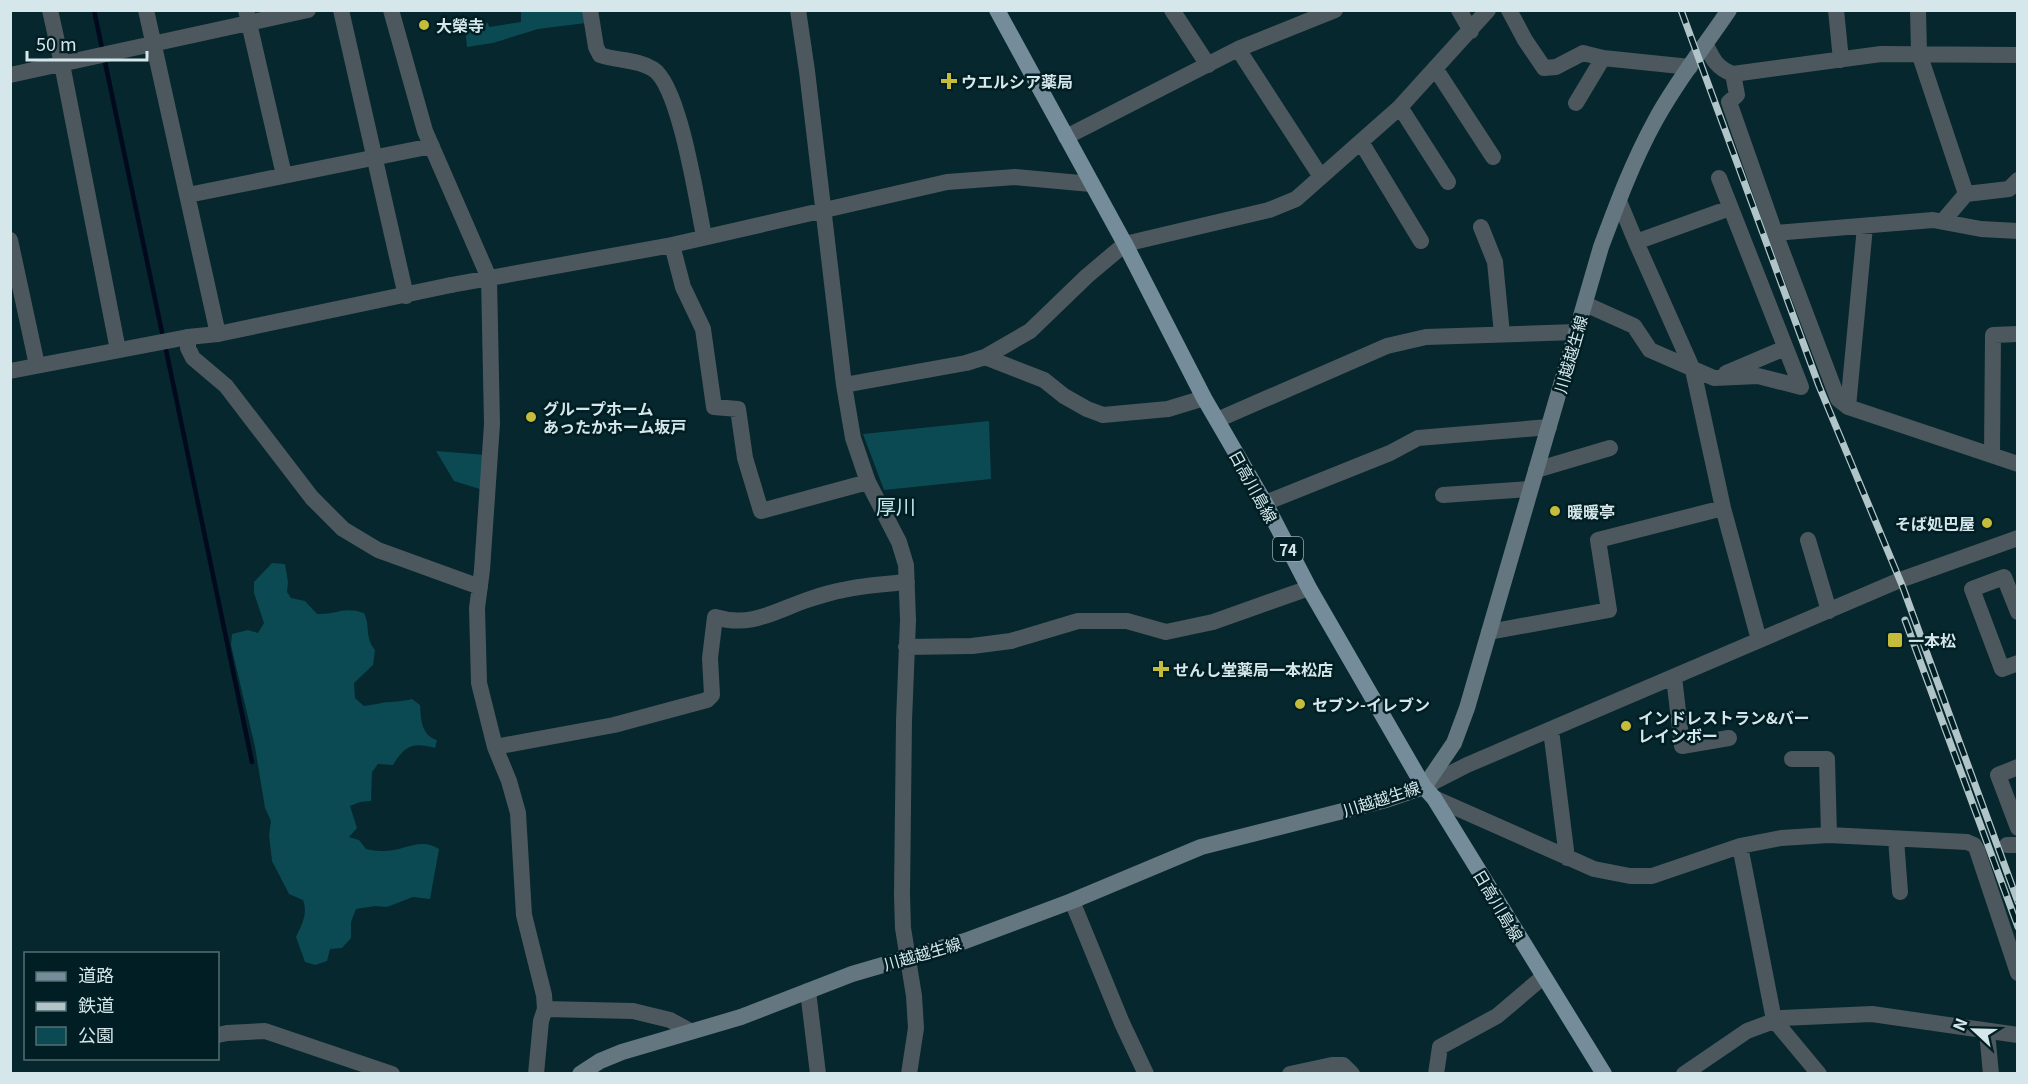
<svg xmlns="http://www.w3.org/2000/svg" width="2028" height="1084" viewBox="0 0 2028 1084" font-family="Georgia,'Noto Sans JP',serif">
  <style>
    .green { fill: #0b4a53 }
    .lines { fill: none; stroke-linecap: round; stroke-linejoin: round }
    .stream { stroke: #00091d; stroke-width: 4.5 }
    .minor { stroke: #4c585e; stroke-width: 16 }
    .tertiary { stroke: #4c585e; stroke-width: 16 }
    .secondary { stroke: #647680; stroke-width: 16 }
    .primary { stroke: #758d9a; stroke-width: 16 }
    .rail-casing { stroke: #b1c5c9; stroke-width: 7 }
    .rail { stroke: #001e23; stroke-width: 4.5; stroke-dasharray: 14; stroke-linecap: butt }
    .poi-dot { fill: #c6bc3c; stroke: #001e23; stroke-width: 2 }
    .labels { text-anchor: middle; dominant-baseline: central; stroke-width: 5; stroke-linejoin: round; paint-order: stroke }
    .shield { fill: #001e23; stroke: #95abae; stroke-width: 1.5 }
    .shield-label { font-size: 15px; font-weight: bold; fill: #d5e7ea }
    .poi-label { font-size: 16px; font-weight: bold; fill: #d5e7ea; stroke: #001e23; text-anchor: start }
    .street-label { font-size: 16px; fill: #d5e7ea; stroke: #001e23 }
    .quarter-label { font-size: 20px; fill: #c1e6ec; stroke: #001e23 }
  </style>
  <rect width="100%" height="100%" fill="#05272d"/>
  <path class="green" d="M 521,10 L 584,11 L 586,23 L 538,29 L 493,43 L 467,47 L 465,27 L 488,23 L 489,27 L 521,22 Z
    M 989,421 L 991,479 L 884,490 L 863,434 Z
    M 436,451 L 486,455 L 483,490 L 454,481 Z
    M 272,563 L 285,564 L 288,582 L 287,592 L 291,598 L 305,601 L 317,614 C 337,615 342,606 364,613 C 371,629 364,636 375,650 L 373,665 L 354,683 L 355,698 L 364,706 C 373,705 382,702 391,702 C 399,701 404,701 412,699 L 420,705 C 421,719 421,735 437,740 L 435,748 C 413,742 405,745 393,765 L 378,764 L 372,772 L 371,801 L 360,802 L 350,806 L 357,828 L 349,837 L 359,840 L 366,849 C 371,850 376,851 381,851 C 403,852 420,836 439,849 L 430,899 L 413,897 L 387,907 L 375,906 L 356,909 L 351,922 L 351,938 L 342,948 L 330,949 L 327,961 L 315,965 L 305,962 L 296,937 C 302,924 308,914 303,900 L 289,894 L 272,861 L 269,835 L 271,821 L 265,808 L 255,747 L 231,645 L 232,634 L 248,630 L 258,633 L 264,623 L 254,593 L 254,582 Z"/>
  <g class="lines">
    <path class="stream" d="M 94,10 L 163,337
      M 165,345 L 252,762"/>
    <path class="minor" d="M 50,10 L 62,64 L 118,350
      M 146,10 L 218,334
      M 246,10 L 284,175
      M 391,10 L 425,131 L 489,278 L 492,424 L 482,570 L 477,608 L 479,683 L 495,747 L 509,781 L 518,813 L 524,915 L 544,995 L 545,1009 L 541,1021 L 536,1074
      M 590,10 L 596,47 L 600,55 C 617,61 637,59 653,69 C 680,86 697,203 704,236
      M 798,10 L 807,71 L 844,385 L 853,438 L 868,482 L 899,542 L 906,565 L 908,620 L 904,721 L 902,895 L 903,928 L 914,996 L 916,1028 L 909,1074
      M 1172,10 L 1208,65
      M 1459,10 L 1471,31
      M 1509,10 L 1525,40 L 1544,68 L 1556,67 L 1583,53 L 1603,58 L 1690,67
      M 1836,10 L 1841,60
      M 1918,10 L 1919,53 L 1966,194
      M 1706,45 C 1713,60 1717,68 1733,74 L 1881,54 L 2018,55
      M 1238,49 L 1321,177
      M 1435,68 L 1493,157
      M 1733,74 L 1737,95 L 1729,102 L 1775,233 L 1838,399 L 1848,407 L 2018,464
      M 10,75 L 308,10
      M 1576,103 L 1603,58
      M 1400,107 L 1448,182
      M 1066,137 L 1238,49 L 1335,10
      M 1361,142 L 1421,241
      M 188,195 L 432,146
      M 1619,201 L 1636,242
      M 1730,208 L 1636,242 L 1693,370 L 1723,508 L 1759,640
      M 1943,221 L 1966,194 L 2009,189 L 2018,180
      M 1481,227 L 1495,262 L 1502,334
      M 1775,233 L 1933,220 L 1981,229 L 2018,231
      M 10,240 L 37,365
      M 672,245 L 683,287 L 703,329 L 714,407 L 738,409 L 745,458 L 761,511 L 868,482
      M 451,285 L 672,245 L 947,182 L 1015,177 L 1091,184
      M 1585,304 L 1634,326 L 1650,350 L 1714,378 L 1758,376 L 1801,387 L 1719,178
      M 188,337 L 188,348 L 193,358 L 226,386 L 312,498 L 343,529 L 378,550 L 480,587
      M 985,357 L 1044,380 L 1064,396 L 1087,409 L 1103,415 L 1168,409 L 1204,398
      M 1726,373 L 1785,348
      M 844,385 L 966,363 L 985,357 L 1030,331 L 1087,276 L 1125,244 L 1269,210 L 1296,199 L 1400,107 L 1488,10
      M 1848,407 L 1865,227
      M 1217,420 L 1387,346 L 1426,337 L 1576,332
      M 1992,453 L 1993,335 L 2018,334
      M 1536,470 L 1610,448
      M 1443,495 L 1530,489
      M 1265,503 L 1390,453 L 1418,438 L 1549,427
      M 1808,540 L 1829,611
      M 2018,612 L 2004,577 L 1972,589 L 2002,669 L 2018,663
      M 1489,632 L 1609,610 L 1598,540 L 1723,508
      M 906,647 L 972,646 L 1011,641 L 1078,621 L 1127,621 L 1166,632 L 1213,622 L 1309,588
      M 1674,677 L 1682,746 L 1729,738
      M 1551,730 L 1567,858
      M 495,747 L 614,725 L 707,700 L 712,695 L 710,658 L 715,617 C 751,628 775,611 807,600 C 819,596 831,592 843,590 C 864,585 886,584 907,582
      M 1792,759 L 1827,759 L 1829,835
      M 2018,767 L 1998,775 L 2018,828
      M 1424,787 L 1467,765 L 1900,580 L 2018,538
      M 1434,798 L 1594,869 L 1630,876 L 1652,876 L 1740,846 L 1781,838 L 1829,835 L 1967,842 L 1974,845 L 1977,850 L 2018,973
      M 1896,839 L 1900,892
      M 2007,845 L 2018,845
      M 1740,846 L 1774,1020 L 1819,1074
      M 1072,901 L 1122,1023 L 1146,1074
      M 808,991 L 818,1074
      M 545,1009 L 633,1011 L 670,1020 L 690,1031
      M 1987,1032 L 1991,1074
      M 218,1035 L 227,1033 L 265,1031 L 392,1074
      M 1290,1074 L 1332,1065 L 1343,1065 L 1352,1074
      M 1436,1074 L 1440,1047 L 1497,1016 L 1543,977
      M 1684,1074 L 1747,1031 L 1782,1018 L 1872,1014 L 2018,1035"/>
    <path class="tertiary" d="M 341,10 L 406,296
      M 10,371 L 188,337 L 218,334 L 451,285"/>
    <path class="secondary" d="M 580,1074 L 600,1061 L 622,1052 L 741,1017 L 852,974 L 965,941 L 1072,901 L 1201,847 L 1386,800 L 1424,787 L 1454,743 L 1467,708 L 1601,247 C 1617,204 1633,161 1655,121 C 1676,82 1704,47 1729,10"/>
    <path class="primary" d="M 997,10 L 1125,244 L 1204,398 L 1265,503 L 1309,588 L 1424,787 L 1434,798 L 1604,1074"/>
    <g class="rail-casing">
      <path id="rail" d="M 1681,10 L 1819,386 L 1902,585 L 2018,902
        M 1905,620 L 2018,927"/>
    </g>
    <use href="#rail" class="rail"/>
  </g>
  <g class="poi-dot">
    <circle cx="424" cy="25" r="6"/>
    <path d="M946 72h6v6h6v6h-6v6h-6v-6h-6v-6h6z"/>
    <circle cx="531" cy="417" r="6"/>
    <circle cx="1555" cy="511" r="6"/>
    <circle cx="1987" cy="523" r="6"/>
    <rect x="1887" y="632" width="16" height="16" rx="3"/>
    <path d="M1158 660h6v6h6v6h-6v6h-6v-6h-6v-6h6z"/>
    <circle cx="1300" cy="704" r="6"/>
    <circle cx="1626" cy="726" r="6"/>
  </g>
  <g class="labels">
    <rect class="shield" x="1273" y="537" width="30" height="24" rx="4.5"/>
    <g class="shield-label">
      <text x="1288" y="549">74</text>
    </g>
    <g class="poi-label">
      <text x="436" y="25">大榮寺</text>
      <text x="961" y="81">ウエルシア薬局</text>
      <text x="543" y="408">グループホーム<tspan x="543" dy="18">あったかホーム坂戸</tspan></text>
      <text x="1567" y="511">暖暖亭</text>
      <text x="1975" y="523" text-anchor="end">そば処巴屋</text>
      <text x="1908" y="640">一本松</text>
      <text x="1173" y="669">せんし堂薬局一本松店</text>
      <text x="1312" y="704">セブン-イレブン</text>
      <text x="1638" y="717">インドレストラン&amp;バー<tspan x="1638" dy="18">レインボー</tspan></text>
    </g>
    <g class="street-label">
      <text transform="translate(1570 354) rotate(-74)">川越越生線</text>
      <text transform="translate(1254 486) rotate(61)">日高川島線</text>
      <text transform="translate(1381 798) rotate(-18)">川越越生線</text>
      <text transform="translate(1499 905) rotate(59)">日高川島線</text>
      <text transform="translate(922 953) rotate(-16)">川越越生線</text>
    </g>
    <g class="quarter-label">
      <text x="896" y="505">厚川</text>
    </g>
  </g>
  <rect width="2028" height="1084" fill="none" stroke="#d5e7ea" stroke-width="24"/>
  <rect x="24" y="952" width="195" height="108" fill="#001e23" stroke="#556e73" stroke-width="1.5"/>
  <rect x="36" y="972" width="30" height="9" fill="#758d9a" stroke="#556e73" stroke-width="1.5"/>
  <text x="78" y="982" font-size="18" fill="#d5e7ea">道路</text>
  <rect x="36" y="1002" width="30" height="9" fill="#b1c5c9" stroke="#556e73" stroke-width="1.5"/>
  <text x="78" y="1012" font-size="18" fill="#d5e7ea">鉄道</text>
  <rect x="36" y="1027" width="30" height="18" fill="#0b4a53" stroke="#556e73" stroke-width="1.5"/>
  <text x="78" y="1042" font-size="18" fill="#d5e7ea">公園</text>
  <g transform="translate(1974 1030) rotate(292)" stroke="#001e23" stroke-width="4.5" paint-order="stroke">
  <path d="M0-4.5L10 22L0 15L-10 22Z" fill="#d5e7ea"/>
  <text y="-9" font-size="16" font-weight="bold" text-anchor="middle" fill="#d5e7ea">N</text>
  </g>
  <path d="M27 51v9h120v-9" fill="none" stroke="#d5e7ea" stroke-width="3"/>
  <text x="36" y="51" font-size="18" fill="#d5e7ea" stroke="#001e23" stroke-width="4.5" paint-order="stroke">50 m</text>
</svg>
